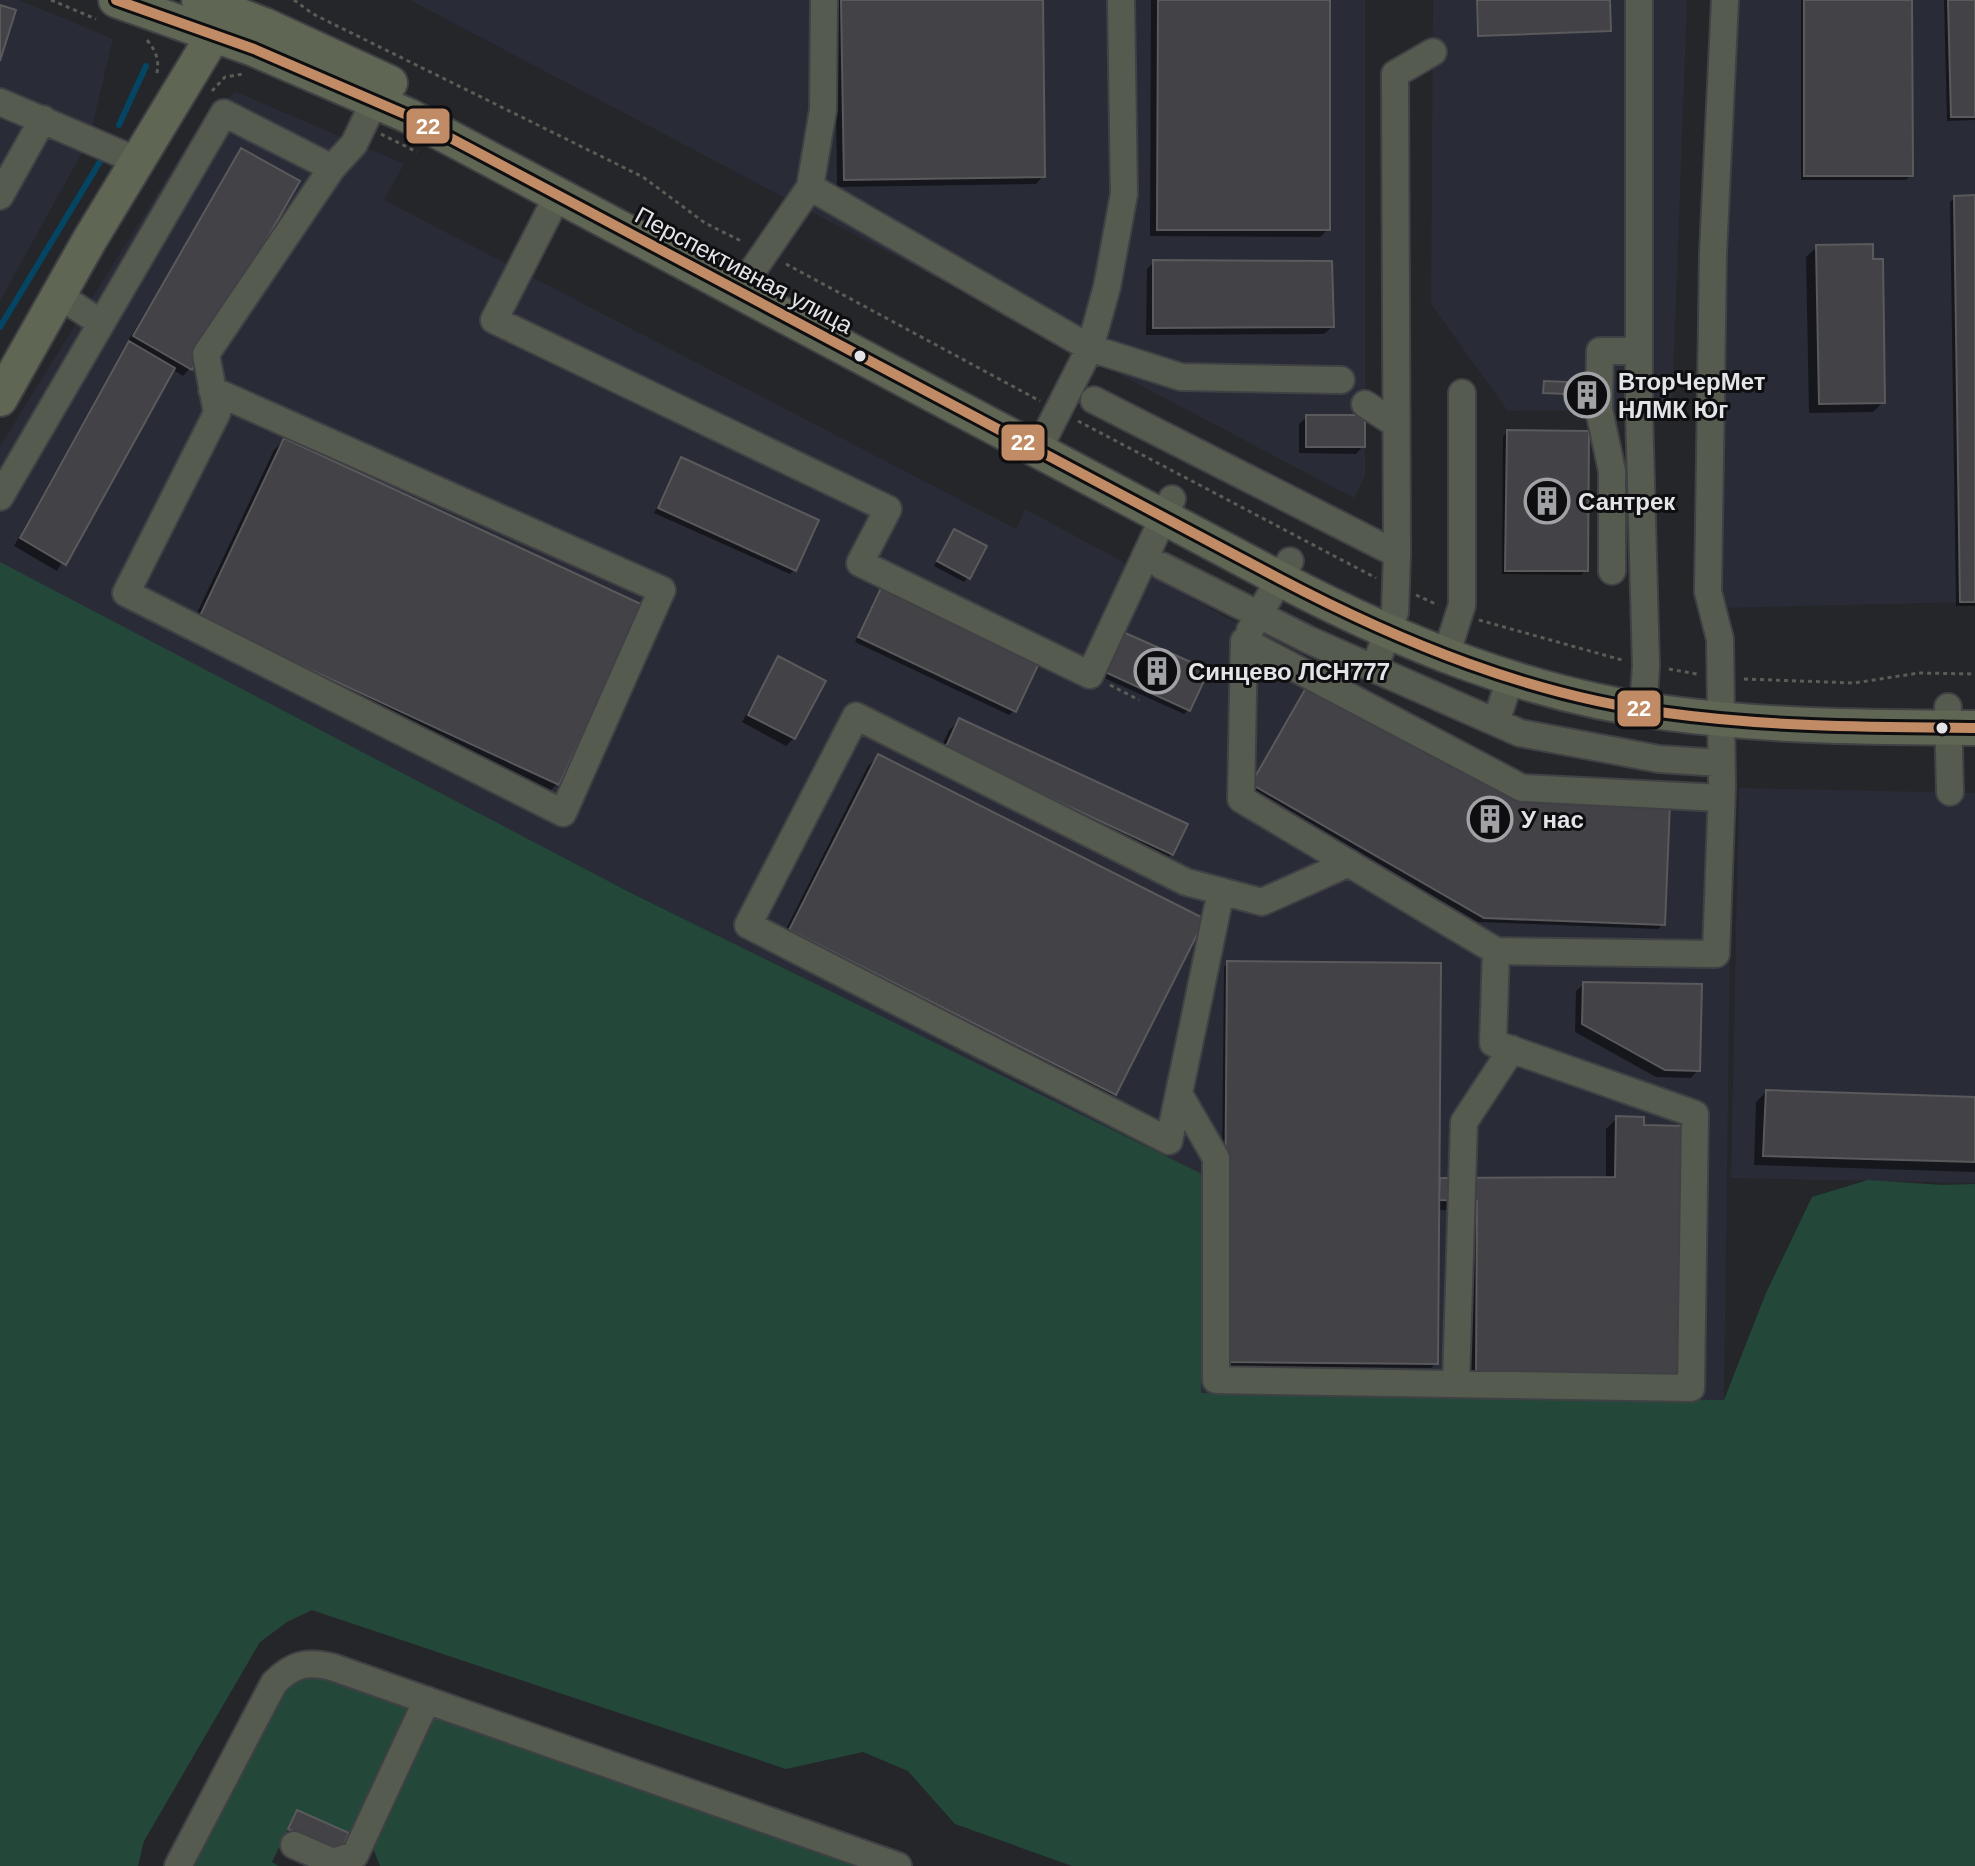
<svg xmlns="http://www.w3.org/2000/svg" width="1975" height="1866" viewBox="0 0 1975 1866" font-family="Helvetica,sans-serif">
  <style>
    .built { fill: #292c37 }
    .green { fill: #23483a }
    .shadow { fill: #0007 }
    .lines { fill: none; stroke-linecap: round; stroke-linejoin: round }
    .stream { stroke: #034562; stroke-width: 6 }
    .building { fill: #434246; stroke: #5a595c; stroke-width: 2 }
    .minor-casing { stroke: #404144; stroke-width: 30 }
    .major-casing { stroke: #404144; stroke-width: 38 }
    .path { stroke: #5a5c56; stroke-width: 3; stroke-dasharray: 4 4; stroke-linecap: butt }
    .minor { stroke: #565b50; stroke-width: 26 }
    .major { stroke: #5f6654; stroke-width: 34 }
    .bus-1-casing { stroke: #0e0e11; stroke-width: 16 }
    .bus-1 { stroke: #c18c65; stroke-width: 10 }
    .bus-dot { fill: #e3e4e8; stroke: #0e0e11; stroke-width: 3 }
    .labels { text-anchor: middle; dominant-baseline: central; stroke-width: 6; stroke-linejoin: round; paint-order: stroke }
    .street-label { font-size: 24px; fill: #e3e4e8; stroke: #0e0e11 }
    .poi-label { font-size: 24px; font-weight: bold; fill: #e3e4e8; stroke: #0e0e11; text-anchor: start }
    .line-badge { stroke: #0e0e11; stroke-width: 3 }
    .badge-label { font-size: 22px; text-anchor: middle; font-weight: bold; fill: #fff }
  </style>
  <rect width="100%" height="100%" fill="#25262a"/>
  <path class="built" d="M 0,0 L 19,0 L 113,39 L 89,140 L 0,301 Z
    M 410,0 L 1365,0 L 1365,476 L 1354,498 Z
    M 1433,0 L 1687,0 L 1672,409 L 1508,411 L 1431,304 Z
    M 1735,0 L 1975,0 L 1975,602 L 1719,608 Z
    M 236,92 L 404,164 L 384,200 L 1016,529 L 1025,509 L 1467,747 L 1541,782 L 1732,789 L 1724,1400 L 1201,1393 L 1201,1174 L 631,893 L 0,563 L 0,446 L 208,112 Z
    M 1739,788 L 1975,793 L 1975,1183 L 1731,1178 Z"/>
  <path class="green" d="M 0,562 L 631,893 L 1202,1174 L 1201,1393 L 1724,1400 L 1766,1293 L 1812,1197 L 1868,1180 L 1942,1185 L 1975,1184 L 1975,1866 L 1072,1866 L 955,1824 L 908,1771 L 863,1752 L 786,1769 L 312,1610 L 287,1622 L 260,1642 L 144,1841 L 138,1866 L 0,1866 Z
    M 307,1669 L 412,1701 L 413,1717 L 352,1834 L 297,1810 L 272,1862 L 279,1866 L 182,1866 L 276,1687 Z
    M 427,1713 L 891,1866 L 380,1866 L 371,1843 Z"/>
  <path class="shadow" d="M 835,0 L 1041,0 L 1043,176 L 1036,184 L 837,187 Z
    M 1151,0 L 1328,0 L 1328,229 L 1320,237 L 1150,236 Z
    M 1476,0 L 1608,0 L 1609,30 L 1477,36 Z
    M 1801,0 L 1910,0 L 1911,175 L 1906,180 L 1801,180 Z
    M 1944,0 L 1975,0 L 1975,120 L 1947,121 Z
    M 242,150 L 190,368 L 183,376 L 172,369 L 57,571 L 14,546 L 122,351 Z
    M 1975,197 L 1975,606 L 1956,606 L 1950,202 L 1955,198 Z
    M 1817,247 L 1871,261 L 1883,402 L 1873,412 L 1809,413 L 1806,257 Z
    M 1154,262 L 1332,327 L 1324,334 L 1146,335 L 1147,269 Z
    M 1307,417 L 1363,446 L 1356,454 L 1299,453 L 1299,424 Z
    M 1507,432 L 1586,570 L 1581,575 L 1502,574 L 1503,437 Z
    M 284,440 L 640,606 L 557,784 L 547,794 L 190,628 L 274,450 Z
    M 681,459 L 795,569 L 790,574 L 654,513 Z
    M 950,536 L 968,577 L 964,582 L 934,566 Z
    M 883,588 L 1014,711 L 1009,715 L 855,642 Z
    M 1119,639 L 1189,709 L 1184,714 L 1102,677 Z
    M 779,658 L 794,738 L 786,746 L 742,722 Z
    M 1303,693 L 1663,924 L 1658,929 L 1478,922 L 1248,789 Z
    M 960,720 L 1172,854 L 1161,864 L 936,759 L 949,730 Z
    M 878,756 L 1115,1094 L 1104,1104 L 780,941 L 868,766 Z
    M 1228,963 L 1437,1183 L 1440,1180 L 1606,1179 L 1606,1129 L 1617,1118 L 1642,1127 L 1684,1128 L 1466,1384 L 1468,1210 L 1437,1210 L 1436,1363 L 1431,1368 L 1220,1366 L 1224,967 Z
    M 1584,984 L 1698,1070 L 1691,1078 L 1656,1077 L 1575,1032 L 1576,991 Z
    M 1766,1092 L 1975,1099 L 1975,1172 L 1754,1165 L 1756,1102 Z"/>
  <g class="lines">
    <path class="stream" d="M 119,125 L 146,66
      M 0,327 L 101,160"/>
  </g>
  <path class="building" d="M 841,0 L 1043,0 L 1045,177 L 844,180 Z
    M 1158,0 L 1330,0 L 1330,230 L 1157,230 Z
    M 1477,0 L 1610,0 L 1611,31 L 1478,36 Z
    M 1804,0 L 1912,0 L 1913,176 L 1804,176 Z
    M 1948,0 L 1975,0 L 1975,117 L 1951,117 Z
    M 0,5 L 16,10 L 0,61 Z
    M 241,148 L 300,181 L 192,370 L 133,336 Z
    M 1975,195 L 1975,602 L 1960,602 L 1954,196 Z
    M 1873,244 L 1873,259 L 1883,259 L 1885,403 L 1819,404 L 1816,245 Z
    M 1153,260 L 1332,261 L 1334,327 L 1153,328 Z
    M 129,341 L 175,368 L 66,565 L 20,538 Z
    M 1544,381 L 1567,382 L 1567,394 L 1543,393 Z
    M 1592,381 L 1593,400 L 1581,400 L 1581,382 Z
    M 1306,415 L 1365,415 L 1365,447 L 1306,447 Z
    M 1507,430 L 1589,431 L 1588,571 L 1505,571 Z
    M 284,438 L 643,605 L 559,785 L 199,618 Z
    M 681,457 L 819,520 L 796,571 L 658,508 Z
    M 954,529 L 987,546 L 970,579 L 937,561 Z
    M 882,586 L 1040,661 L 1016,712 L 858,637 Z
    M 1123,632 L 1209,670 L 1190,711 L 1105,672 Z
    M 778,656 L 826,681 L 795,739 L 748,715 Z
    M 1307,686 L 1518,797 L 1670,803 L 1665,925 L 1484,918 L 1251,784 Z
    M 959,718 L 1188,824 L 1173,855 L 945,749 Z
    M 878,754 L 1205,919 L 1116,1095 L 789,930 Z
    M 1227,961 L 1441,963 L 1438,1364 L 1224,1362 Z
    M 1583,982 L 1702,984 L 1700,1071 L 1665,1070 L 1582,1024 Z
    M 1766,1090 L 1975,1097 L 1975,1162 L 1763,1156 Z
    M 1616,1116 L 1644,1117 L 1644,1125 L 1686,1126 L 1684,1376 L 1476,1374 L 1477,1201 L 1439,1200 L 1440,1178 L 1615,1177 Z
    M 297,1810 L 349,1833 L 340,1853 L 288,1829 Z"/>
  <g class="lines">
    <g class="minor-casing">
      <path id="minor" d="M 1639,0 L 1639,410 L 1646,666 L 1643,709
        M 0,102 L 138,161
        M 810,187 L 1090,348 L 1181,377 L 1341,380
        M 559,193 L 494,320 L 888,509 L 860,563 L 1090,675 L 1172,499
        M 0,196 L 43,119
        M 751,273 L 810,187 L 823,110 L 824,0
        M 60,296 L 101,323
        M 212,390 L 662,590 L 563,813 L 126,593 L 217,413 L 206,354 L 332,168
        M 1094,400 L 1397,554 L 1395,612 L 1374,669
        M 1365,404 L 1396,424
        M 1038,450 L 1090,348 L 1107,287 L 1124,194 L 1121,0
        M 0,497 L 224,113 L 332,168 L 354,144 L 375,100
        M 1397,554 L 1395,74 L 1433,52
        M 1162,566 L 1309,640 L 1520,733 L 1659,759 L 1721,763
        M 1612,571 L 1612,471 L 1599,410 L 1600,351 L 1639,351
        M 1250,630 L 1290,561
        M 1446,655 L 1462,605 L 1462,393
        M 1948,707 L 1950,792
        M 1496,722 L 1511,676
        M 1721,798 L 1522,788 L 1244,641 L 1241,799 L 1496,951 L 1716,954 L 1722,788 L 1720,639 L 1708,592 L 1713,254 L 1725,0
        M 1221,891 L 1169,1141 L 748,925 L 856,716 L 1186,882 L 1262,902 L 1349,863
        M 1179,1094 L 1216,1158 L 1216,1380 L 1691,1388 L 1695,1114 L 1493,1043 L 1496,951
        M 1456,1384 L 1464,1122 L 1512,1049
        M 294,1845 L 333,1862 L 355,1855 L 427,1700
        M 178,1866 L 274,1683 C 293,1664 306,1661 332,1667 L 898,1866"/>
    </g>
    <g class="major-casing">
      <path id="major" d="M 116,0 L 254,49 L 409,116 L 1280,579 C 1400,642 1531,696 1667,713 C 1769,727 1872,727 1975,728
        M 199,0 L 264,25 L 390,83
        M 0,399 L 89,241 L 224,18"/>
    </g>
    <path class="path" d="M 51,0 L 96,19
      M 294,0 L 313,14 L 643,177 L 705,223 L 743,242
      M 147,40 C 157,52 160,62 156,77
      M 212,91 L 225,77 L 243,74
      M 381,134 L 417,152
      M 786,264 L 1040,401
      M 1078,421 L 1376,578
      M 1416,595 L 1438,605
      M 1479,620 L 1622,660
      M 1669,669 L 1697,674
      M 1744,679 L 1854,683 L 1919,673 L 1975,674
      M 1110,685 L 1139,700"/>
    <use href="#minor" class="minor"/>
    <use href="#major" class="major"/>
    <g class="bus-1-casing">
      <path id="bus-1" d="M 116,0 L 254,49 L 409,116 L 1280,579 C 1400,642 1531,696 1667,713 C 1769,727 1872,727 1975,728"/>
    </g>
    <use href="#bus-1" class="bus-1"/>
  </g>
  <defs>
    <g id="building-ring" transform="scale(2.3)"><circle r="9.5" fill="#0e0e11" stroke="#a0a2a6" stroke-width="1.5"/><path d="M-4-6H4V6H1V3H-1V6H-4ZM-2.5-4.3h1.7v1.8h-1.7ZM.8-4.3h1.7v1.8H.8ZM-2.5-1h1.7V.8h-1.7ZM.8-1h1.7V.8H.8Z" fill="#a0a2a6"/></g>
  </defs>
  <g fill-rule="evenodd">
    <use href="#building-ring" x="1587" y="395"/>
    <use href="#building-ring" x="1547" y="501"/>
    <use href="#building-ring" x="1157" y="671"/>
    <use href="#building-ring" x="1490" y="819"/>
  </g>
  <g class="bus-dot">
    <circle cx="860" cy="356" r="7"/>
    <circle cx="1942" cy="728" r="7"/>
  </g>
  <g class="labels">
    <g class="street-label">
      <text transform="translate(744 270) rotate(28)">Перспективная улица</text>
    </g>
    <g class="poi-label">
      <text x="1618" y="381">ВторЧерМет<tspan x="1618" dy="28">НЛМК Юг</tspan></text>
      <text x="1578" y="501">Сантрек</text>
      <text x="1188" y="671">Синцево ЛСН777</text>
      <text x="1521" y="819">У нас</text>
    </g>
  </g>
  <g class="line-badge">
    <rect x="405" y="107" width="46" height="38" rx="8" fill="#c18c65"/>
    <rect x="1000" y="423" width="46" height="39" rx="8" fill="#c18c65"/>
    <rect x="1616" y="689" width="46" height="39" rx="8" fill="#c18c65"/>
  </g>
  <g class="badge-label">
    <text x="428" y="134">22</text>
    <text x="1023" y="450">22</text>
    <text x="1639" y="716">22</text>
  </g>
</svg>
